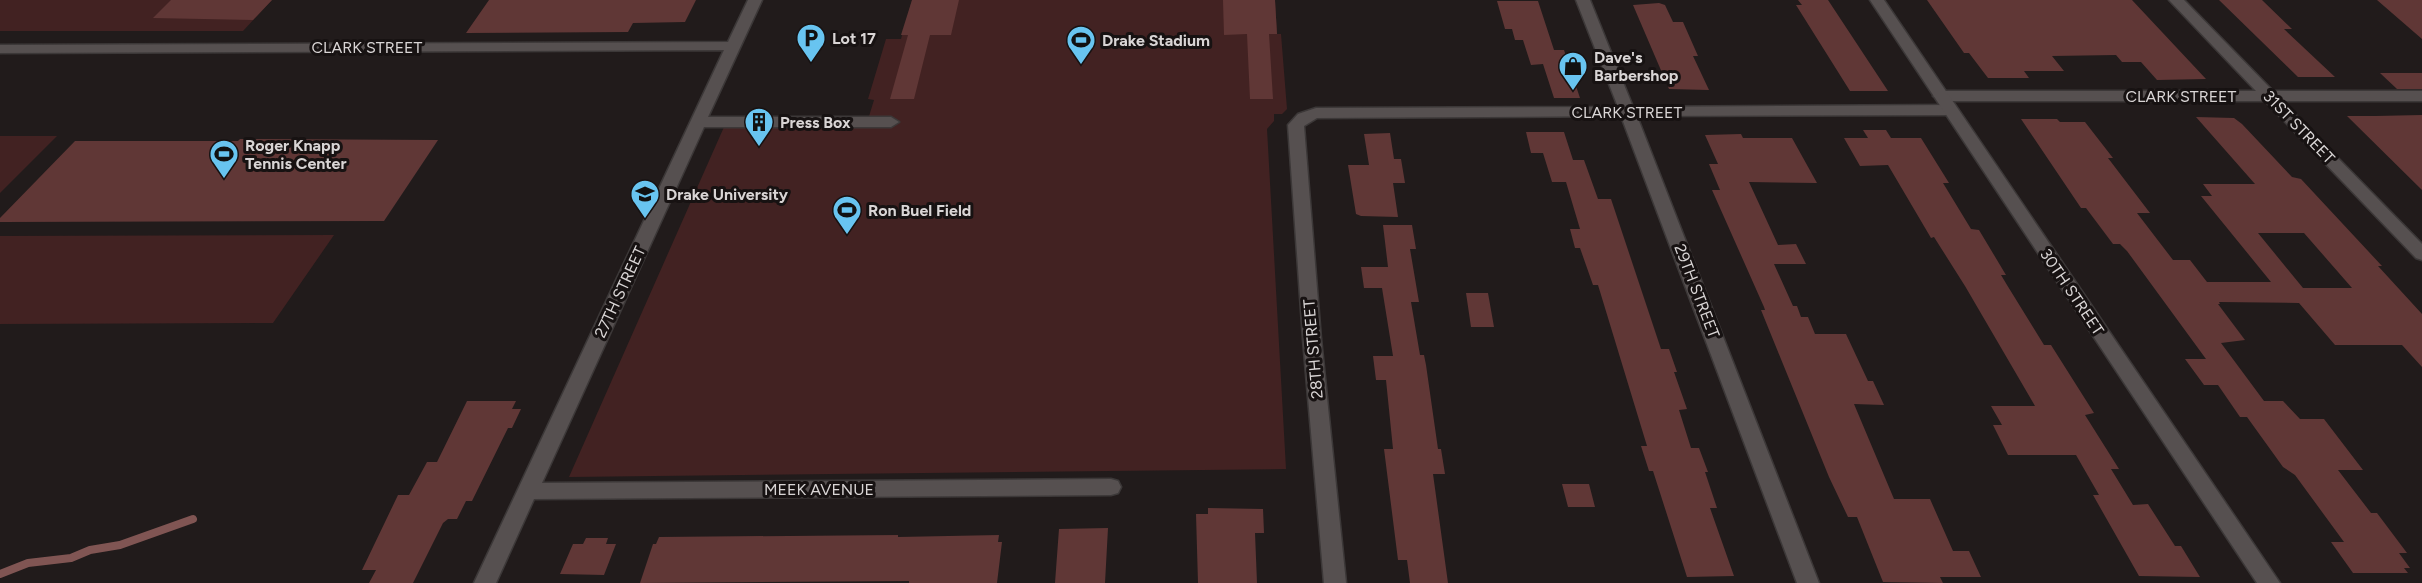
<svg xmlns="http://www.w3.org/2000/svg" width="2422" height="583" viewBox="0 0 2422 583" font-family="Figtree,sans-serif">
  <style>
    .green { fill: #422222 }
    .lines { fill: none; stroke-linecap: round; stroke-linejoin: round }
    .stream { stroke: #805553; stroke-width: 8 }
    .building { fill: #603736; fill-rule: evenodd }
    .street-casing { stroke: #3c3838; stroke-width: 3 }
    .secondary-casing { stroke: #3c3838; stroke-width: 3 }
    .street { fill: #565050; fill-rule: evenodd }
    .secondary { fill: #565050; fill-rule: evenodd }
    .labels { text-anchor: middle; dominant-baseline: central; stroke-width: 6; stroke-linejoin: round; paint-order: stroke }
    .poi-label { font-size: 16px; font-weight: bold; fill: #d9d5d5; stroke: #171212; text-anchor: start }
    .street-label { font-size: 16px; fill: #d9d5d5; stroke: #171212 }
  </style>
  <rect width="100%" height="100%" fill="#211b1b"/>
  <path class="green" d="M 0,0 L 272,0 L 243,31 L 0,31 Z
    M 912,0 L 1275,0 L 1277,34 L 1281,34 L 1287,109 L 1282,114 L 1274,114 L 1274,121 L 1267,129 L 1286,469 L 569,477 L 724,127 L 866,126 L 874,100 L 868,99 L 886,39 L 901,39 Z
    M 0,136 L 57,136 L 0,193 Z
    M 334,235 L 273,323 L 0,324 L 0,236 Z"/>
  <g class="lines">
    <path class="stream" d="M 0,574 L 28,563 L 71,558 L 90,550 L 120,545 L 193,519"/>
  </g>
  <path class="building" d="M 171,0 L 272,0 L 253,20 L 153,18 Z
    M 489,0 L 696,0 L 685,22 L 633,23 L 628,32 L 466,33 Z
    M 912,0 L 959,0 L 951,35 L 930,35 L 914,99 L 890,99 L 908,35 L 901,35 Z
    M 1223,0 L 1275,0 L 1277,34 L 1269,34 L 1273,99 L 1250,99 L 1247,34 L 1224,35 Z
    M 1798,0 L 1828,0 L 1888,91 L 1850,91 L 1796,5 L 1802,5 Z
    M 1927,0 L 2132,0 L 2206,79 L 2157,80 L 2141,62 L 2122,62 L 2116,55 L 2052,56 L 2064,71 L 2024,71 L 2029,78 L 1988,78 L 1969,53 L 1964,53 Z
    M 2219,0 L 2262,0 L 2292,29 L 2284,29 L 2335,77 L 2298,77 Z
    M 2377,0 L 2422,0 L 2422,39 Z
    M 1497,1 L 1538,1 L 1554,50 L 1564,50 L 1580,98 L 1554,98 L 1543,64 L 1531,65 L 1523,40 L 1515,40 L 1512,29 L 1505,29 Z
    M 1659,3 L 1665,5 L 1673,22 L 1683,22 L 1698,56 L 1693,56 L 1709,90 L 1669,89 L 1633,5 Z
    M 2380,73 L 2422,73 L 2422,89 L 2397,89 Z
    M 2422,115 L 2422,190 L 2347,116 L 2375,116 Z
    M 2196,117 L 2234,118 L 2242,124 L 2292,177 L 2301,179 L 2382,266 L 2378,266 L 2422,314 L 2422,367 L 2402,345 L 2335,345 L 2299,303 L 2219,302 L 2220,304 L 2218,304 L 2245,340 L 2221,343 L 2264,401 L 2283,401 L 2300,419 L 2324,419 L 2363,470 L 2338,470 L 2371,513 L 2377,513 L 2407,553 L 2399,553 L 2410,568 L 2404,568 L 2408,573 L 2353,573 L 2331,542 L 2344,542 L 2295,475 L 2283,467 L 2247,417 L 2240,417 L 2218,385 L 2204,385 L 2185,359 L 2206,359 L 2127,251 L 2120,244 L 2113,244 L 2086,208 L 2081,208 L 2021,119 L 2057,119 L 2060,122 L 2085,122 L 2113,158 L 2108,158 L 2150,213 L 2137,213 L 2173,260 L 2190,260 L 2207,282 L 2271,282 L 2201,196 L 2212,196 L 2203,184 L 2255,184 ZM 2258,233 L 2304,233 L 2352,288 L 2303,288 Z
    M 1863,130 L 1886,130 L 1891,138 L 1921,138 L 1949,183 L 1943,183 L 1971,229 L 1979,230 L 2006,275 L 2001,275 L 2007,285 L 2044,345 L 2051,345 L 2094,413 L 2085,415 L 2119,469 L 2111,469 L 2133,505 L 2148,504 L 2175,546 L 2181,546 L 2200,577 L 2139,576 L 2093,495 L 2099,495 L 2076,455 L 2008,455 L 1993,425 L 2002,425 L 1991,406 L 2035,406 L 1965,286 L 1934,237 L 1931,238 L 1888,165 L 1860,166 L 1844,138 L 1868,138 Z
    M 1526,132 L 1564,132 L 1573,160 L 1584,160 L 1598,199 L 1611,199 L 1661,349 L 1669,349 L 1677,372 L 1674,372 L 1687,409 L 1679,410 L 1691,448 L 1699,448 L 1708,472 L 1705,472 L 1717,508 L 1710,508 L 1734,576 L 1687,577 L 1653,471 L 1649,471 L 1641,446 L 1647,446 L 1598,285 L 1593,285 L 1580,248 L 1575,248 L 1570,229 L 1580,229 L 1566,182 L 1552,182 L 1543,153 L 1531,153 Z
    M 1390,133 L 1394,159 L 1401,159 L 1405,183 L 1393,183 L 1398,217 L 1361,216 L 1356,214 L 1348,165 L 1369,165 L 1364,134 Z
    M 1741,134 L 1743,138 L 1792,138 L 1817,183 L 1749,182 L 1778,245 L 1796,244 L 1806,264 L 1774,264 L 1793,306 L 1797,306 L 1801,317 L 1808,317 L 1815,334 L 1846,334 L 1868,381 L 1873,381 L 1884,405 L 1854,404 L 1894,499 L 1930,499 L 1953,551 L 1969,551 L 1981,577 L 1940,577 L 1943,583 L 1883,582 L 1857,517 L 1848,517 L 1829,477 L 1761,310 L 1765,310 L 1764,307 L 1712,190 L 1720,190 L 1709,164 L 1718,164 L 1705,135 Z
    M 240,139 L 438,140 L 384,221 L 0,222 L 0,218 L 75,141 L 238,141 Z
    M 1383,225 L 1412,225 L 1416,249 L 1410,249 L 1419,302 L 1411,302 L 1420,355 L 1424,355 L 1426,365 L 1438,449 L 1441,449 L 1445,474 L 1433,474 L 1448,583 L 1410,583 L 1407,560 L 1398,560 L 1384,449 L 1393,449 L 1386,380 L 1376,380 L 1373,356 L 1393,356 L 1382,288 L 1364,288 L 1361,267 L 1388,267 Z
    M 1466,293 L 1488,293 L 1494,327 L 1471,327 Z
    M 467,401 L 516,401 L 512,409 L 521,409 L 512,428 L 508,428 L 472,501 L 466,501 L 457,519 L 448,519 L 443,523 L 413,583 L 369,583 L 376,570 L 362,570 L 398,495 L 409,495 L 427,462 L 437,462 Z
    M 1562,484 L 1589,484 L 1595,507 L 1568,507 Z
    M 1208,508 L 1263,509 L 1264,533 L 1255,533 L 1257,583 L 1198,583 L 1196,514 L 1208,514 Z
    M 1108,528 L 1105,583 L 1055,583 L 1059,529 Z
    M 898,535 L 898,537 L 999,535 L 998,542 L 1002,542 L 997,583 L 909,583 L 909,581 L 640,583 L 653,544 L 656,544 L 659,537 Z
    M 586,538 L 608,538 L 606,544 L 616,544 L 604,575 L 560,574 L 573,544 L 583,544 Z"/>
  <g class="lines">
    <g class="street-casing">
      <path id="street" d="M 748,0 L 762,0 L 708,117 L 891,117 L 899,122 L 891,127 L 704,127 L 542,483 L 1111,479 L 1118,481 L 1121,487 L 1118,493 L 1111,495 L 534,499 L 496,583 L 474,583 L 724,50 L 0,53 L 0,45 L 728,42 Z
        M 1576,0 L 1590,0 L 1633,107 L 1950,105 L 1958,110 L 1950,115 L 1637,116 L 1819,583 L 1797,583 L 1621,116 L 1317,118 L 1304,126 L 1321,339 L 1346,583 L 1324,583 L 1303,339 L 1288,125 L 1298,114 L 1316,108 L 1618,107 Z
        M 2169,0 L 2184,0 L 2273,91 L 2422,91 L 2422,101 L 2282,101 L 2422,244 L 2422,260 L 2416,258 L 2265,101 L 1941,101 L 1933,96 L 1941,91 L 2256,91 Z"/>
    </g>
    <g class="secondary-casing">
      <path id="secondary" d="M 1870,0 L 1884,0 L 2280,583 L 2257,583 Z"/>
    </g>
    <use href="#street" class="street"/>
    <use href="#secondary" class="secondary"/>
  </g>
  <defs>
    <g id="parking-pin" transform="scale(1.5)"><path d="M0 17L-7.5 6A9.5 9.5 0 1 1 7.5 6Z" fill="#68c4f0" stroke="#171212"/><path d="M-3.5-5.5H1a3.5 3.5 0 0 1 0 7H-1V5.5H-3.5ZM-1-3.4V-.6H.8a1.4 1.4 0 0 0 0-2.8Z" fill="#111"/></g>
    <g id="stadium-pin" transform="scale(1.5)"><path d="M0 17L-7.5 6A9.5 9.5 0 1 1 7.5 6Z" fill="#68c4f0" stroke="#171212"/><path d="M0-5a6.5 5 0 1 0 0 10a6.5 5 0 1 0 0-10ZM-3.5-1.8h7v3.6h-7Z" fill="#111"/></g>
    <g id="shop-pin" transform="scale(1.5)"><path d="M0 17L-7.5 6A9.5 9.5 0 1 1 7.5 6Z" fill="#68c4f0" stroke="#171212"/><path d="M-5-2.5h2.3a2.7 3.5 0 0 1 5.4 0H5L5.5 6h-11ZM-1.5-2.5h3a1.5 2.3 0 0 0-3 0Z" fill="#111"/></g>
    <g id="building-pin" transform="scale(1.5)"><path d="M0 17L-7.5 6A9.5 9.5 0 1 1 7.5 6Z" fill="#68c4f0" stroke="#171212"/><path d="M-4-6H4V6H1V3H-1V6H-4ZM-2.5-4.3h1.7v1.8h-1.7ZM.8-4.3h1.7v1.8H.8ZM-2.5-1h1.7V.8h-1.7ZM.8-1h1.7V.8H.8Z" fill="#111"/></g>
    <g id="university-pin" transform="scale(1.5)"><path d="M0 17L-7.5 6A9.5 9.5 0 1 1 7.5 6Z" fill="#68c4f0" stroke="#171212"/><path d="M0-5L7-2L0 1L-7-2ZM-4 1L0 2.5L4 1V4Q0 6-4 4Z" fill="#111"/></g>
  </defs>
  <g fill-rule="evenodd">
    <use href="#parking-pin" x="811" y="38"/>
    <use href="#stadium-pin" x="1081" y="40"/>
    <use href="#shop-pin" x="1573" y="66"/>
    <use href="#building-pin" x="759" y="122"/>
    <use href="#stadium-pin" x="224" y="154"/>
    <use href="#university-pin" x="645" y="194"/>
    <use href="#stadium-pin" x="847" y="210"/>
  </g>
  <g class="labels">
    <g class="poi-label">
      <text x="832" y="38">Lot 17</text>
      <text x="1102" y="40">Drake Stadium</text>
      <text x="1594" y="57">Dave's<tspan x="1594" dy="18">Barbershop</tspan></text>
      <text x="780" y="122">Press Box</text>
      <text x="245" y="145">Roger Knapp<tspan x="245" dy="18">Tennis Center</tspan></text>
      <text x="666" y="194">Drake University</text>
      <text x="868" y="210">Ron Buel Field</text>
    </g>
    <g class="street-label">
      <text x="367" y="47">CLARK STREET</text>
      <text x="2181" y="96">CLARK STREET</text>
      <text x="1627" y="112">CLARK STREET</text>
      <text transform="translate(2299 127) rotate(46)">31ST STREET</text>
      <text transform="translate(1697 291) rotate(69)">29TH STREET</text>
      <text transform="translate(620 292) rotate(-65)">27TH STREET</text>
      <text transform="translate(2072 292) rotate(56)">30TH STREET</text>
      <text transform="translate(1313 349) rotate(-95)">28TH STREET</text>
      <text x="819" y="489">MEEK AVENUE</text>
    </g>
  </g>
</svg>
